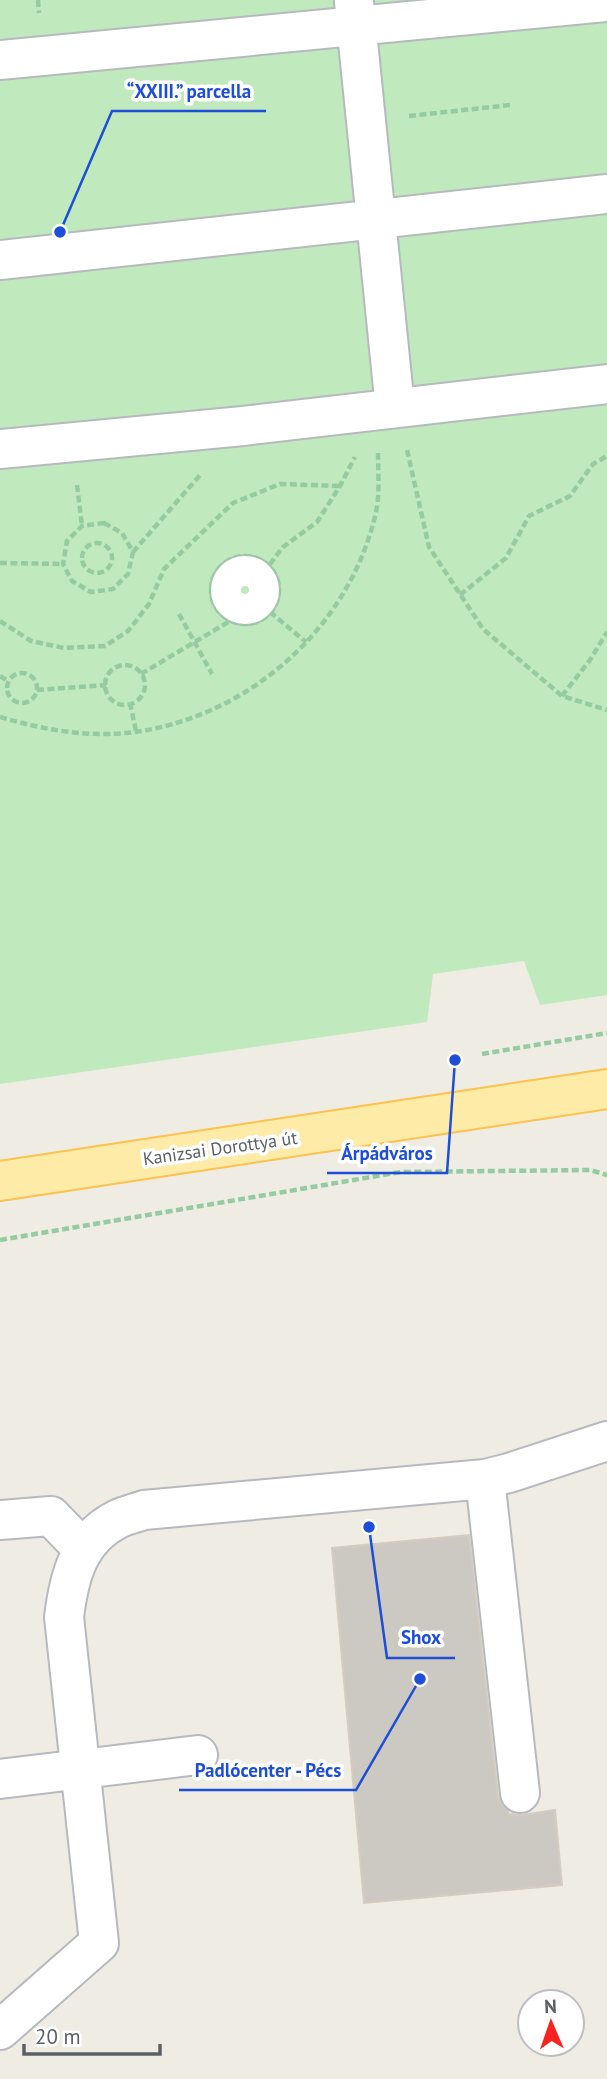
<svg xmlns="http://www.w3.org/2000/svg" width="607" height="2079" viewBox="0 0 607 2079" font-family="'PT Sans',sans-serif">
  <style>
    .green { fill: #c0e9bd }
    .building { fill: #ccc8c2; stroke: #d4cdc0; stroke-width: 2 }
    .lines { fill: none; stroke-linecap: round; stroke-linejoin: round }
    .minor-casing { stroke: #b6babe; stroke-width: 42 }
    .major-casing { stroke: #fdc14e; stroke-width: 42 }
    .path { stroke: #95cba1; stroke-width: 4.5; stroke-dasharray: 7 3.5; stroke-linecap: butt }
    .minor { stroke: #fff; stroke-width: 38 }
    .major { stroke: #ffeba8; stroke-width: 38 }
    .labels { text-anchor: middle; dominant-baseline: central; stroke-width: 7; stroke-linejoin: round; paint-order: stroke }
    .street-label { font-size: 18px; fill: #5b6065; stroke: #fff }
    .leader { fill: none; stroke: #1d4ed8; stroke-width: 2.5 }
    .callout-dot { fill: #1d4ed8; stroke: #fff; stroke-width: 2.5 }
    .callout-label { font-size: 19px; text-anchor: middle; font-weight: bold; fill: #1d4ed8; stroke: #fff; stroke-width: 7; stroke-linejoin: round; paint-order: stroke }
  </style>
  <rect width="100%" height="100%" fill="#efece3"/>
  <path class="green" d="M 0,0 L 607,0 L 607,995 L 540,1005 L 524,961 L 433,974 L 427,1022 L 0,1084 Z"/>
  <path class="building" d="M 469,1535 L 498,1796 L 502,1805 L 508,1810 L 508,1814 L 522,1815 L 555,1810 L 562,1885 L 364,1903 L 332,1548 Z"/>
  <g class="lines">
    <g class="minor-casing">
      <path id="minor" d="M 354,2 L 395,408
        M 0,60 L 607,2
        M 0,260 L 607,194
        M 0,449 L 243,426 L 607,384
        M230 590a15 15 0 1 1 30 0a15 15 0 1 1-30 0Z
        M 485,1479 L 520,1793
        M 0,1520 L 51,1516 L 83,1549
        M 0,1779 L 198,1755
        M 0,2030 L 99,1943 L 64,1617 C 69,1577 78,1539 118,1519 C 126,1515 136,1513 144,1510 L 485,1479 L 509,1473 L 607,1441"/>
    </g>
    <g class="major-casing">
      <path id="major" d="M 0,1181 L 607,1089"/>
    </g>
    <path class="path" d="M 38,0 L 39,13
      M 409,116 L 510,105
      M 407,450 L 429,547 L 483,629 L 562,696 L 607,710
      M 77,485 L 82,526
      M 104,523 L 122,533 L 133,552 L 128,574 L 113,589 L 91,592 L 72,581 L 63,564 L 67,541 L 82,526 Z
      M82 558a15 15 0 1 1 30 0a15 15 0 1 1-30 0Z
      M 133,552 L 201,474
      M211 590a34 34 0 1 1 68 0a34 34 0 1 1-68 0Z
      M 0,563 L 63,564
      M 257,581 L 283,547 L 317,522 L 340,486 L 355,457
      M 460,595 L 506,558 L 529,516 L 570,496 L 593,464 L 607,456
      M 270,612 L 306,642
      M 179,614 L 212,674
      M 0,621 L 31,641 L 64,648 L 105,646 L 128,631 L 149,604 L 164,569 L 233,503 L 280,484 L 340,486
      M105 685a20 20 0 1 1 40 0a20 20 0 1 1-40 0Z
      M7 688a15 15 0 1 1 30 0a15 15 0 1 1-30 0Z
      M 141,674 L 230,621
      M 0,676 L 8,681
      M 37,690 L 106,685
      M 562,696 L 590,660 L 607,632
      M 130,703 L 136,731
      M 0,717 C 41,729 83,737 126,733 C 245,721 350,629 376,512 C 380,494 378,472 378,453
      M 482,1054 L 607,1033
      M 0,1240 L 401,1172 L 590,1170 L 607,1175"/>
    <use href="#minor" class="minor"/>
    <use href="#major" class="major"/>
  </g>
  <g class="labels">
    <g class="street-label">
      <text transform="translate(220 1148) rotate(-8)">Kanizsai Dorottya út</text>
    </g>
  </g>
  <path class="leader" d="M60 232L112 111H266M455 1060L447 1173H327M369 1527L387 1658H455M420 1679L356 1790H179"/>
  <g class="callout-dot">
    <circle cx="60" cy="232" r="7"/>
    <circle cx="455" cy="1060" r="7"/>
    <circle cx="369" cy="1527" r="7"/>
    <circle cx="420" cy="1679" r="7"/>
  </g>
  <g class="callout-label">
    <text x="189" y="98">“XXIII.” parcella</text>
    <text x="387" y="1160">Árpádváros</text>
    <text x="421" y="1644">Shox</text>
    <text x="268" y="1777">Padlócenter - Pécs</text>
  </g>
  <g transform="translate(551 2023) rotate(358)"><circle r="33" fill="#ffffff" stroke="#bdbfc1" stroke-width="2"/>
  <path d="M0-5L12 26L0 18L-12 26Z" fill="#f82320"/>
  <text y="-10" font-size="19" font-weight="bold" text-anchor="middle" fill="#5b6065">N</text>
  </g>
  <path d="M24 2044v10h136v-10" fill="none" stroke="#5b6065" stroke-width="3.5"/>
  <text x="35" y="2044" font-size="21" fill="#5b6065" stroke="#ffffff" stroke-width="5" paint-order="stroke">20 m</text>
</svg>
